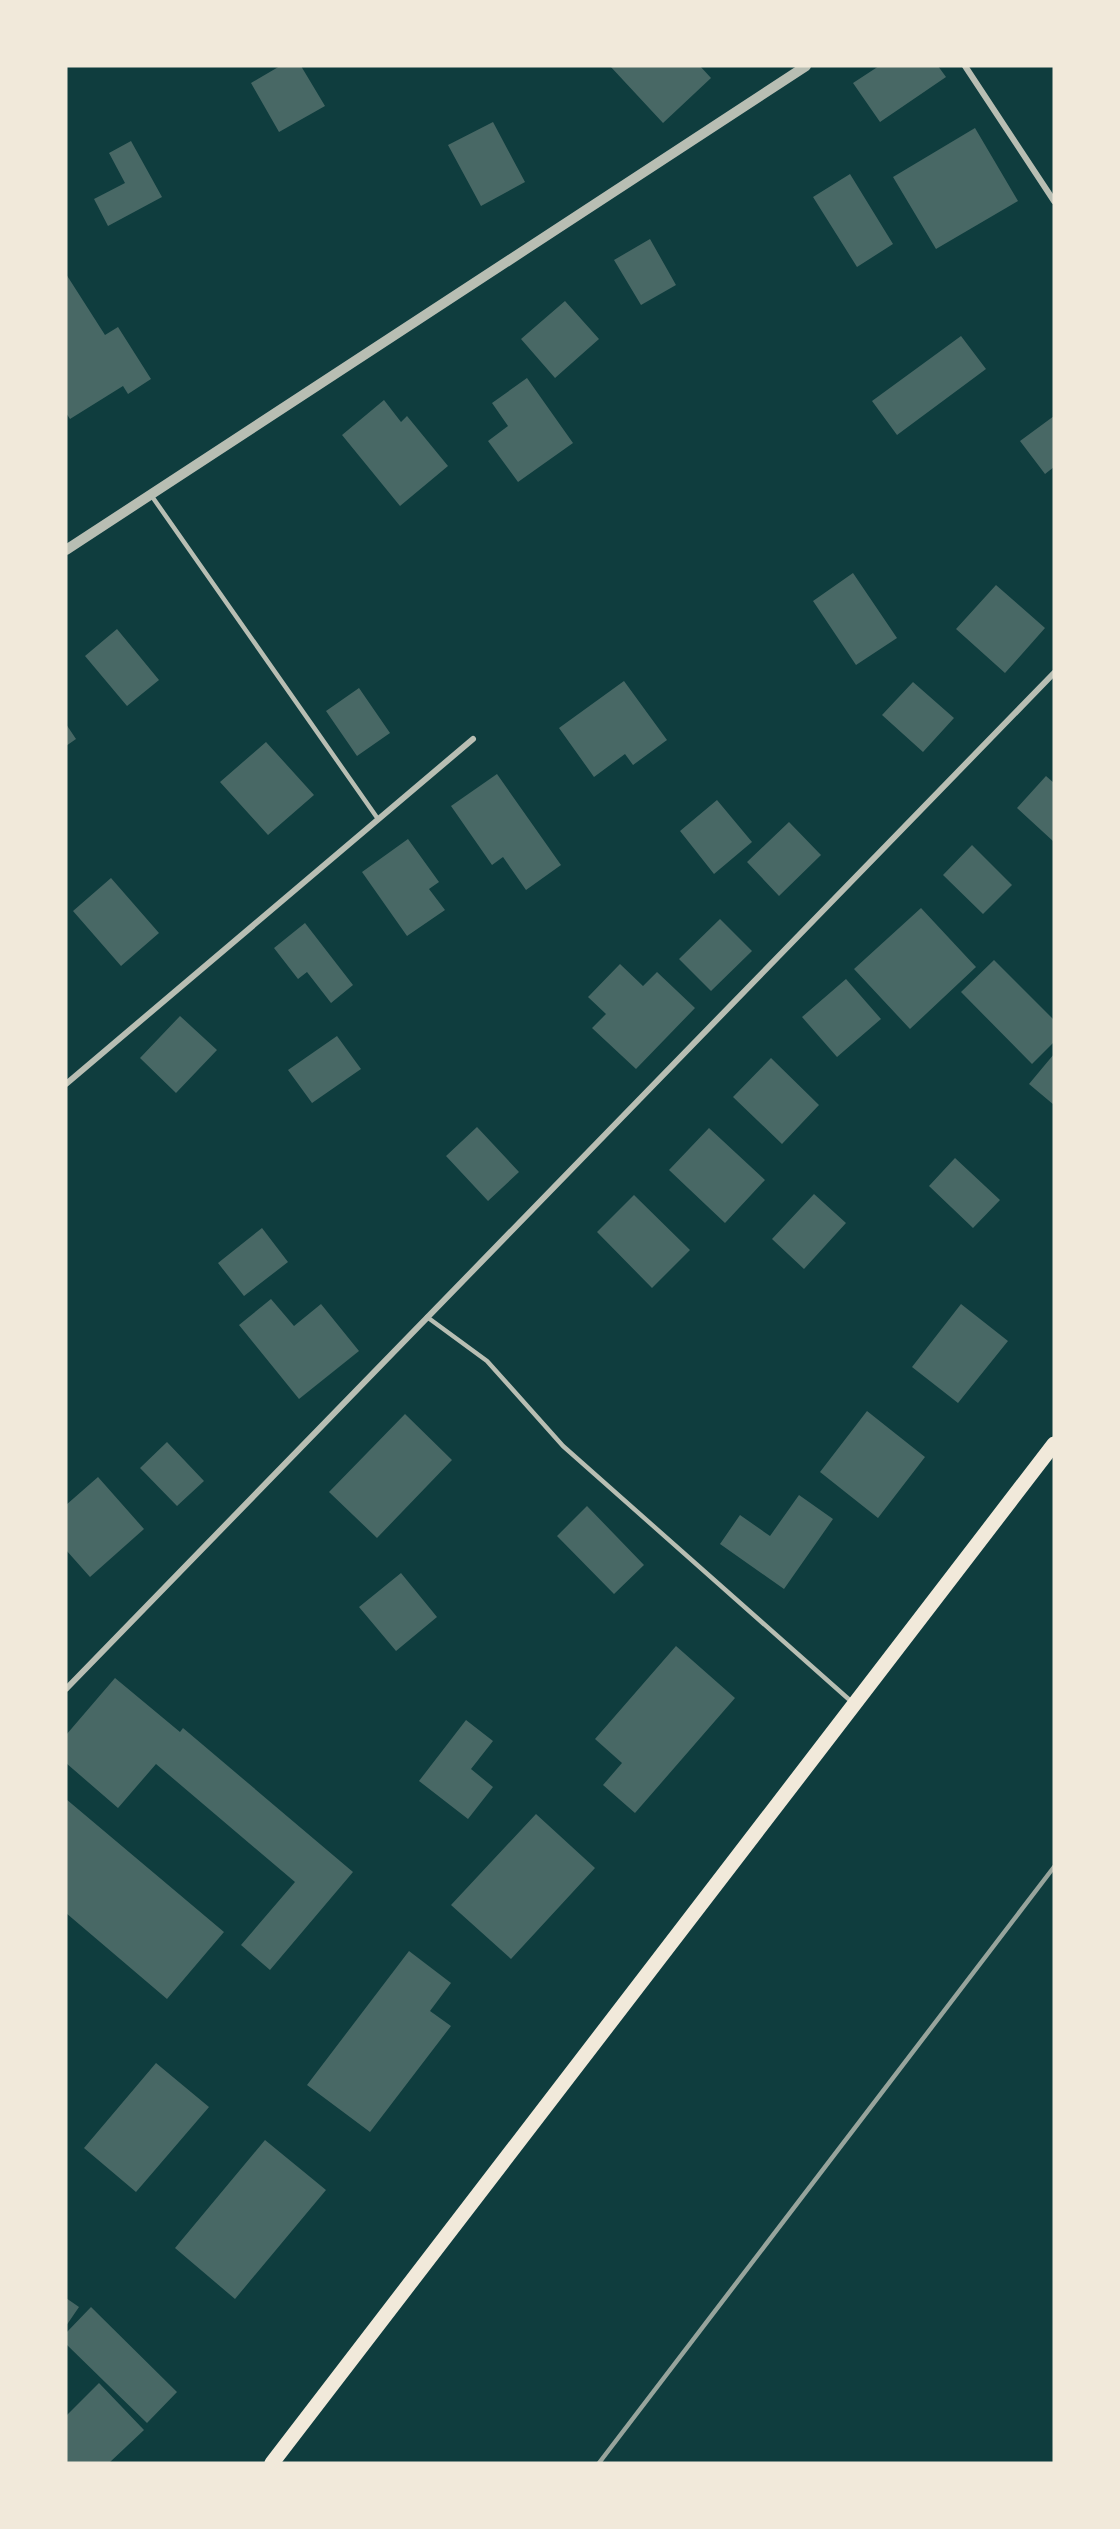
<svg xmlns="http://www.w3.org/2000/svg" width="1120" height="2529" viewBox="0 0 1120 2529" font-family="'PT Sans',sans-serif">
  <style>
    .building { fill: #486865 }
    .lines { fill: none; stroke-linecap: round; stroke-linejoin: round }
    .service { stroke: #b8beb3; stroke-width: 4.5 }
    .minor { stroke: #b8beb3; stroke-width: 6 }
    .tertiary { stroke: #b8beb3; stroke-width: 10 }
    .primary { stroke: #f1e9da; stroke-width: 15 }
    .rail { stroke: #97a49c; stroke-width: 4.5 }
  </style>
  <rect width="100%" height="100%" fill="#0f3d3e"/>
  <path class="building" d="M 280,66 L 301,66 L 325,106 L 279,132 L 251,83 Z
    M 610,66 L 700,66 L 711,78 L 663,123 Z
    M 879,66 L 938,66 L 946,77 L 880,122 L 853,83 Z
    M 493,122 L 525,182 L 481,206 L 448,145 Z
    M 975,128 L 1018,201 L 936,249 L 893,177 Z
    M 131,141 L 162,197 L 108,226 L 94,199 L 125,183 L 109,153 Z
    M 850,174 L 893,244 L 857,267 L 813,197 Z
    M 650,239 L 676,285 L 641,305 L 614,260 Z
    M 66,274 L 105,335 L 118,327 L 151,379 L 128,394 L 123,386 L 70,419 L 66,413 Z
    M 565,301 L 599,339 L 555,378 L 521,339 Z
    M 961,336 L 986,369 L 897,435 L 872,401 Z
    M 527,378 L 573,443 L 518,482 L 488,441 L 508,426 L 492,403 Z
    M 384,400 L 401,422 L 407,416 L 448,466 L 400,506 L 342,435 Z
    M 1054,416 L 1054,467 L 1045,474 L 1020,441 Z
    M 853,573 L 897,638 L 856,665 L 813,601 Z
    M 996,585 L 1045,628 L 1005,673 L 956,629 Z
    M 117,629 L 159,680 L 127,706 L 85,656 Z
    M 624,681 L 667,740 L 633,765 L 625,754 L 594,777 L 559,728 Z
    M 913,682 L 954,718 L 923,752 L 882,715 Z
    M 359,688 L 390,733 L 357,756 L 326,711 Z
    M 66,724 L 76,739 L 66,746 Z
    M 266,742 L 314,795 L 268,835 L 220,782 Z
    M 497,774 L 561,865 L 526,890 L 503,857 L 492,865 L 451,806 Z
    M 1046,776 L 1054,783 L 1054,842 L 1017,808 Z
    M 717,800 L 752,842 L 714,874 L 680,831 Z
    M 789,822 L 821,855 L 779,896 L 747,862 Z
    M 408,839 L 439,882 L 429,889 L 445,910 L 407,936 L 362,872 Z
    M 972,845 L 1012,885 L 983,914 L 943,875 Z
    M 111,878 L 159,933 L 121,966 L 73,911 Z
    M 921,908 L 976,967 L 910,1029 L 854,969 Z
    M 720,919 L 752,951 L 711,991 L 679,959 Z
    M 305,923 L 353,985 L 331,1003 L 307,972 L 298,979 L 274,948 Z
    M 994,960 L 1054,1020 L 1054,1042 L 1032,1064 L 961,992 Z
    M 620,964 L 643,986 L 657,972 L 695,1008 L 636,1069 L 592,1028 L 606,1014 L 588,997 Z
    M 846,979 L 881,1019 L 837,1057 L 802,1017 Z
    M 180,1016 L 217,1050 L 176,1093 L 140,1058 Z
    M 337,1036 L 361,1069 L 312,1103 L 288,1070 Z
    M 1054,1054 L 1054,1105 L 1029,1084 Z
    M 771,1058 L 819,1105 L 782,1144 L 733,1097 Z
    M 477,1127 L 519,1172 L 488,1201 L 446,1156 Z
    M 709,1128 L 765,1180 L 725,1223 L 669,1170 Z
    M 955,1158 L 1000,1200 L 973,1228 L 929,1186 Z
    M 814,1194 L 846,1223 L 804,1269 L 772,1239 Z
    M 634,1195 L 690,1250 L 652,1288 L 597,1232 Z
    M 262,1228 L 288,1262 L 244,1296 L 218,1263 Z
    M 271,1299 L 294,1326 L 321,1304 L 359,1351 L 299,1399 L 239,1325 Z
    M 961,1304 L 1008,1341 L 958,1403 L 912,1367 Z
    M 867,1411 L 925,1457 L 878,1518 L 820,1472 Z
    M 405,1414 L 452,1460 L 377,1538 L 329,1492 Z
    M 167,1442 L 204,1481 L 177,1506 L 140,1468 Z
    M 98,1477 L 144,1529 L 90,1577 L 66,1550 L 66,1505 Z
    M 799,1495 L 833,1519 L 784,1589 L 720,1544 L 740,1515 L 770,1536 Z
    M 587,1506 L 644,1565 L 614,1594 L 557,1536 Z
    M 401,1573 L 437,1617 L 396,1651 L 359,1607 Z
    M 676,1646 L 735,1698 L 635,1813 L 603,1785 L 622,1763 L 595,1739 Z
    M 115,1678 L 180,1732 L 183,1728 L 353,1872 L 270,1970 L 241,1945 L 295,1882 L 156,1764 L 118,1808 L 66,1763 L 66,1735 Z
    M 466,1720 L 493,1741 L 471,1769 L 493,1787 L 468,1819 L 419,1781 Z
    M 66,1799 L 224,1932 L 167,1999 L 66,1913 Z
    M 536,1814 L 595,1868 L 511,1959 L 451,1905 Z
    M 409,1951 L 451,1983 L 430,2011 L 451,2026 L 370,2132 L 307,2085 Z
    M 156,2063 L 209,2107 L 136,2192 L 84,2148 Z
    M 265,2140 L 326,2190 L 235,2299 L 175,2248 Z
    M 66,2298 L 79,2307 L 66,2326 Z
    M 91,2307 L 177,2392 L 147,2423 L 66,2344 L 66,2333 Z
    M 99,2383 L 144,2430 L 109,2463 L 66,2463 L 66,2416 Z"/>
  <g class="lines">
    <path class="service" d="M 151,495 L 378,819
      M 427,1317 L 487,1361 L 563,1446 L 853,1703"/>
    <path class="minor" d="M 965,66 L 1054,201
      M 66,1084 L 473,739
      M 66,1689 L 1054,673"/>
    <path class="tertiary" d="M 66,550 L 806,66"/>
    <path class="primary" d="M 272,2463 L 1054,1444"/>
    <path class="rail" d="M 599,2463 L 1054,1867"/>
  </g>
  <rect width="1120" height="2529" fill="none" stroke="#f1e9da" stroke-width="135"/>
</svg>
